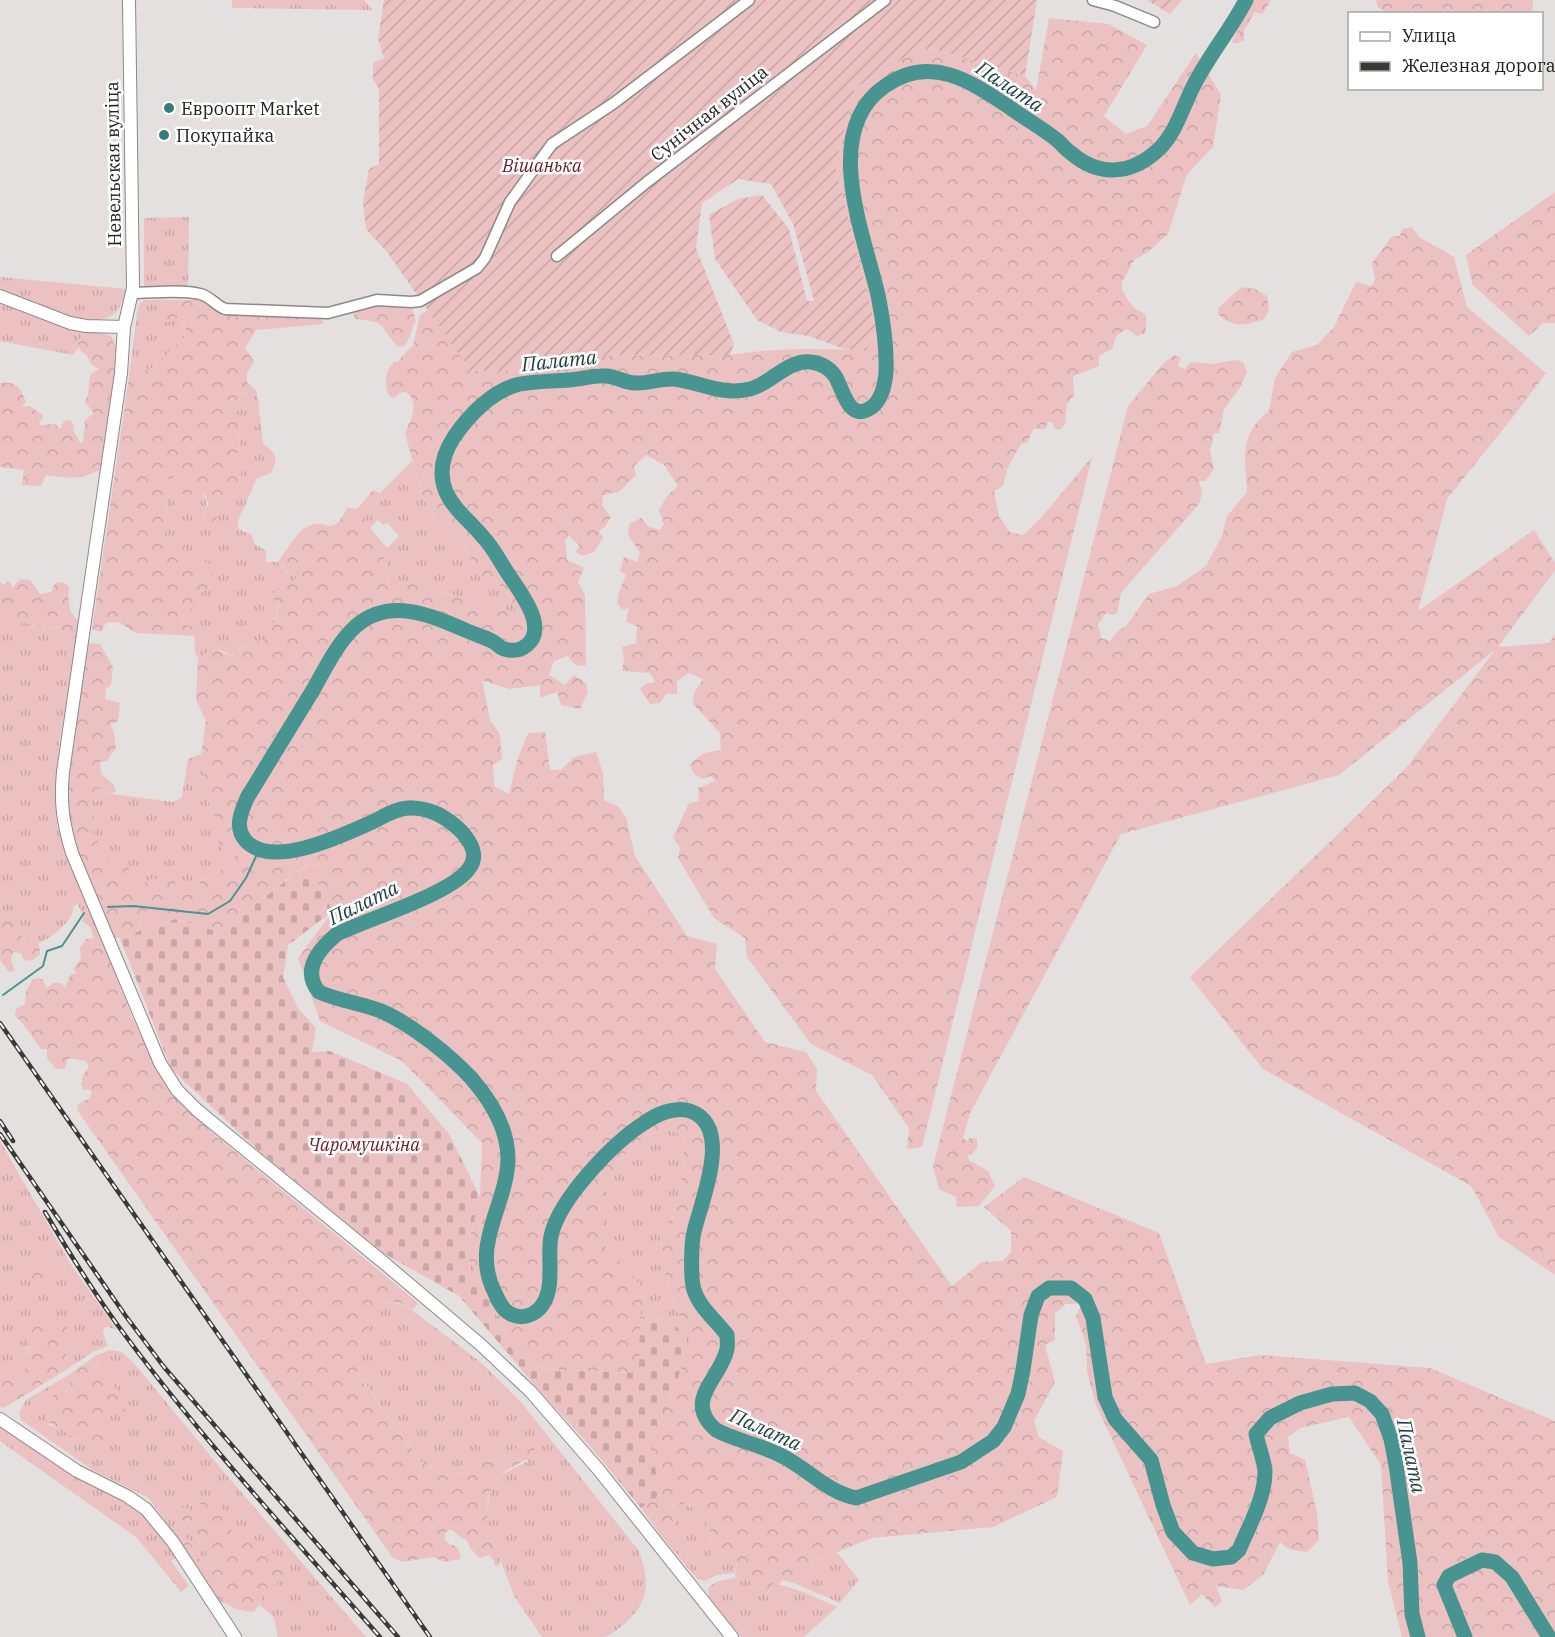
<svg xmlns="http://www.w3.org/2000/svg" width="1555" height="1637" viewBox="0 0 1555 1637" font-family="'IBM Plex Serif',serif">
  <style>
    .grass { fill: url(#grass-tufts) }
    .forest { fill: url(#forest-crowns) }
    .cemetery { fill: url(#cemetery-stones) }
    .garden { fill: url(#garden-furrows) }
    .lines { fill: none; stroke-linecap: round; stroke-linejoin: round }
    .stream { stroke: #489491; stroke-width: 2 }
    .river { stroke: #489491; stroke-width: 15 }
    .minor-casing { stroke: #8d8989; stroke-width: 13 }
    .tertiary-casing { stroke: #8d8989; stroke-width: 14 }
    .minor { stroke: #fff; stroke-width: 10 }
    .tertiary { stroke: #fff; stroke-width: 12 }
    .rail-casing { stroke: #3b3838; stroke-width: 4.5 }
    .rail { stroke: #fff; stroke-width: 2; stroke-dasharray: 7; stroke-linecap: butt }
    .poi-dot { fill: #347d7a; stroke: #fff; stroke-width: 2 }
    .labels { text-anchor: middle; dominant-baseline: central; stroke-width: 5; stroke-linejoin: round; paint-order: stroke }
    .poi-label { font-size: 18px; fill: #222020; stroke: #fff; text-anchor: start }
    .street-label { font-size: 18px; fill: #222020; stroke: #fff }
    .park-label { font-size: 18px; font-style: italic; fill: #671d25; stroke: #fff }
    .water-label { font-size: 20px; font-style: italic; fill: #193e3c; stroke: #fff }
  </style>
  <defs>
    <pattern id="grass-tufts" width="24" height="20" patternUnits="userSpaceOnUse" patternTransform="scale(1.5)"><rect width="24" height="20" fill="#ebc1c1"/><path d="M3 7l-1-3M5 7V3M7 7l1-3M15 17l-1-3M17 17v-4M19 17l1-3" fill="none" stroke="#c9a6a6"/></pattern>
    <pattern id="forest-crowns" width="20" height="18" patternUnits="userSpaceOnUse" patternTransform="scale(1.5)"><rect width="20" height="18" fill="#ebc1c1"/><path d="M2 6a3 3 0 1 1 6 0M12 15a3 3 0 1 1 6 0" fill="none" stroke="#c9a6a6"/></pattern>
    <pattern id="cemetery-stones" width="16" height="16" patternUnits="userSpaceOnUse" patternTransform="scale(1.5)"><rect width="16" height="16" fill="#ebc1c1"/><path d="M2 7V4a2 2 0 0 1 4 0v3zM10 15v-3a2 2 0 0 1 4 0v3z" fill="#c9a6a6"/></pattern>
    <pattern id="garden-furrows" width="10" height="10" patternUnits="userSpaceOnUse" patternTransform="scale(1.5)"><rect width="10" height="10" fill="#ebc1c1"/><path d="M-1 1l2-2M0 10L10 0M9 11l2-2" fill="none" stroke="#c9a6a6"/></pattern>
  </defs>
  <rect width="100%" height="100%" fill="#e5e0e0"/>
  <path class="grass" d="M 232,0 L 364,0 L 372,10 L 232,8 Z
    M 189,217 L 188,284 L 182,289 L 144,289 L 144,218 Z
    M 0,277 L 126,289 C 118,336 75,319 44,308 C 29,302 15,297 0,291 Z
    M 144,300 L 167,300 L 162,312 L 178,317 L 186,329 L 184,338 L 152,368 L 129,377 L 138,306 Z
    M 0,303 L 69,328 L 86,331 L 78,341 L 78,348 L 73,355 L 0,341 Z
    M 247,381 L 257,392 L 263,443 C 276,454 279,457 271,473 L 257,478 L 238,521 L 238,527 L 242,531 L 251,534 L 255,544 L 266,551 L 266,562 L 278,562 L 288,574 L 298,577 L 282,590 L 274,622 L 265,639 L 239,649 L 233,656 L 216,648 L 198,658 L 195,653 L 194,627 L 183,624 L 182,617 L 193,607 L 193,599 L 212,585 L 164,537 L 169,489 L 165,481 L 178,475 C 198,490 212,490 204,518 L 219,510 L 236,496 L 236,456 L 241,438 C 234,424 237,409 238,395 L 247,392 Z
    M 412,461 L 421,493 L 436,522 L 466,549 L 473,564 L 495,580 L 506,592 L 517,612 L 512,614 L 505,608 L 490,608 L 478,599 L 471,607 L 454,595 L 438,593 L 429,585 L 416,581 L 393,586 L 387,579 L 389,573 L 383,552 L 399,536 L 387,523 L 383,525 L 378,520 L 369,529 L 364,521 L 370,509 L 382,499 L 380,493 Z
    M 0,618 L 46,627 L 78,629 L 59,745 L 55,800 L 57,825 L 66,854 L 103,942 L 93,938 L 91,928 L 82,921 L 83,917 L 78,904 L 73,906 C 75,920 51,938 39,943 L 33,938 L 24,940 L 21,936 L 8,934 L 17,918 L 5,914 L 0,904 Z
    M 201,754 L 208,799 L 214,817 L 213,832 L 236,855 C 226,868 215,875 200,881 L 200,895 L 189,890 L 180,894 L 176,892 L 170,879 L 150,879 L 140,889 C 124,879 113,863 95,859 L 89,830 L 95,824 L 92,801 L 96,787 L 112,794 L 174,802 L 182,797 L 188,759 Z
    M 148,911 L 163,923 L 141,931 L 142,914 Z
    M 668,1130 L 685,1136 L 683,1172 L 672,1220 L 660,1235 L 668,1290 L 689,1338 L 667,1319 L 640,1317 L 645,1292 L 627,1268 L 606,1248 L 599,1205 L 621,1157 L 648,1134 Z
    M 0,1141 L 70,1263 L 116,1329 L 107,1327 L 104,1328 L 103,1333 L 108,1346 L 93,1352 L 64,1371 C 71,1350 63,1341 51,1323 L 39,1324 L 28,1347 L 29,1361 L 25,1370 L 15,1373 L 13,1365 L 0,1371 Z
    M 394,1303 L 405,1305 L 478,1360 L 521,1402 L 639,1551 C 650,1582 650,1603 623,1625 C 617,1630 610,1636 603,1637 C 584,1637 562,1637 542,1637 L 514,1596 L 488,1527 L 487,1509 L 491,1488 L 501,1475 L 528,1461 L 521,1446 L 455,1476 C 441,1476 433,1471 422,1463 L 359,1375 C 356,1369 354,1364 355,1357 C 357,1347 373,1313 381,1307 C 385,1303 389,1303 394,1303 Z
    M 110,1350 L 122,1352 L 133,1362 L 223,1471 L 366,1637 L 278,1637 C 274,1620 277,1616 260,1606 L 263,1592 L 269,1585 L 229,1547 L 231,1538 L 200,1501 L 198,1508 L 191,1510 L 187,1520 L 197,1534 L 200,1545 L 204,1546 L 209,1560 L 213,1563 L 215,1570 L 209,1570 L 200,1559 L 195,1557 L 179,1541 L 149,1498 L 94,1471 L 21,1420 L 19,1413 L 26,1400 L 67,1376 L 71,1385 L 65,1392 L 58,1392 L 52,1402 L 49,1425 L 66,1430 L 70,1437 L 79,1439 L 98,1448 L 108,1414 L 110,1413 L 115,1388 L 105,1376 L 99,1366 L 87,1362 L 95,1356 Z
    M 0,1426 L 144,1513 L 177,1558 L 171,1561 L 189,1586 L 181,1592 L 137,1538 L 0,1441 Z
    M 687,1503 L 704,1518 L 713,1537 L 708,1544 L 712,1557 L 728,1554 L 737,1561 L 735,1573 L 717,1575 L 705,1581 L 697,1579 L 660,1534 L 677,1522 L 672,1506 Z
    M 837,1552 L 859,1580 L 840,1603 L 794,1583 L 810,1571 L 811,1558 L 825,1559 Z
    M 735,1578 L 750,1581 L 765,1595 L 769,1592 L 772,1584 C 795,1586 816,1598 837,1607 L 804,1637 L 741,1637 L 709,1597 L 708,1588 L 711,1585 L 719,1581 Z"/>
  <path class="forest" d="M 1251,0 L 1271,0 L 1262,14 L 1255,12 L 1244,30 L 1244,40 L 1236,44 L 1232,42 Z
    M 1376,0 L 1533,0 L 1532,13 L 1388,14 L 1378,7 Z
    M 1049,18 L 1109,24 L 1147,45 L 1104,116 L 1126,134 L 1147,126 L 1196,53 L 1221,95 L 1213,147 L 1187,174 L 1168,234 L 1148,252 L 1134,260 L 1122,283 L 1122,291 C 1127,295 1126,298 1130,303 C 1141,319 1150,303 1145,334 L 1137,336 L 1127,329 L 1117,335 L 1112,349 L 1099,356 L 1099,366 L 1073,376 L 1074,395 L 1067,404 L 1065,424 L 1061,429 L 1055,429 L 1052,422 L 1048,422 L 1045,429 L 1034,429 C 1030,433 1031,438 1027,443 L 1021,444 L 1008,467 L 1003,486 L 994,491 L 999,517 L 1010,532 L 1023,535 L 1040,519 L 1092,457 L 922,1147 L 907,1149 L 909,1128 L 872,1075 L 811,1044 L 747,957 L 745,938 L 714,918 L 678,858 L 680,848 L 673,837 L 689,803 L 699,801 L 698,788 L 715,781 L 711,776 L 703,779 L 694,774 L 690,765 C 700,753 707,752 721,750 L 720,733 L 693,704 L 694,693 L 703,679 L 689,673 L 677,681 L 677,694 L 666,694 L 660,703 L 650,704 L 640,689 L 645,684 L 655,682 L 650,673 L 622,671 L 624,659 L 622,647 L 636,643 L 637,626 L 626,622 L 629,608 L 622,610 L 617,603 L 619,592 L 626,575 L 620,571 L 624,557 L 637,562 L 640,553 L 628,535 L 629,524 L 641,518 L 649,527 L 660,530 L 664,523 L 659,510 L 667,496 L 678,486 L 664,465 L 646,455 L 634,466 L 636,475 L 619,492 L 603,495 L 602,505 L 611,517 L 605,527 L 599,531 L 603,538 L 594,552 L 582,556 L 576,552 L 579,545 L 569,536 L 565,540 L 567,560 L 584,568 L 578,582 L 585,595 L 586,665 C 577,668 573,664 568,656 L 554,661 L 549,675 L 565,685 L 574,675 L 586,683 L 588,692 L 580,709 L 561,705 L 557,692 L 540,698 L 540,685 L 509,689 L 482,680 L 490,720 L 500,734 L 502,759 L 493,765 L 494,786 L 509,794 L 517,761 L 528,733 L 545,732 L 550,770 L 561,770 L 574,757 L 596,752 L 603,773 L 604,800 L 619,807 L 626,817 L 635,856 L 687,936 L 717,944 L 715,969 L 765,1042 L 806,1052 L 817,1069 L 816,1091 L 952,1286 L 982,1262 L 1003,1261 L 1011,1252 L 1011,1231 L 984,1207 L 1024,1177 L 1159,1233 L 1206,1364 L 1260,1355 L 1430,1368 L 1555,1421 L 1555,1637 L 1402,1637 L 1388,1581 L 1381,1465 L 1349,1417 L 1300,1428 L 1288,1437 L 1290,1453 L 1305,1460 L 1317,1513 L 1319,1540 L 1307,1552 L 1288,1549 L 1280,1542 L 1263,1575 L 1243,1590 L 1216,1586 L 1222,1602 L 1215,1607 L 1202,1594 L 1190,1605 L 1096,1405 L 1087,1372 L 1086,1344 L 1076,1316 L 1082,1304 L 1066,1304 L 1055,1313 L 1055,1340 L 1045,1345 L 1055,1382 L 1034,1421 L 1039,1437 L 1063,1451 L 1057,1497 L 993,1527 L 872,1538 L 837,1552 L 825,1559 L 811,1558 L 810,1571 L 806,1583 L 797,1580 L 794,1583 L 782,1580 L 779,1585 L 772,1584 C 769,1592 767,1595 758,1596 L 750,1588 L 750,1581 L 735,1578 L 737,1561 L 728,1554 L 712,1557 L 708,1544 L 713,1537 L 704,1518 L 687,1503 L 672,1506 L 677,1522 L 660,1534 L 641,1508 L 660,1495 L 647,1425 L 659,1425 L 677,1382 L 689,1338 L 668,1290 L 660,1234 L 672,1220 L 683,1172 L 685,1136 L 668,1130 L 648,1134 L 621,1157 L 599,1205 L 606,1248 L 627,1268 L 645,1292 L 640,1317 L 640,1373 L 544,1369 L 513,1351 L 466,1254 L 480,1197 L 482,1143 L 402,1061 L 320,1021 L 298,958 L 333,911 L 307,864 L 219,932 L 176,919 L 163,923 L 148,911 L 142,914 L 141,931 L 120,938 L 114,937 L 77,850 L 70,825 L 67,792 L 85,659 L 89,643 L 100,644 L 113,667 L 111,685 L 106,689 L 105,699 L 120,703 L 118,721 L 110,725 L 114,732 L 116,748 L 107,761 L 100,762 L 101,774 L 113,784 L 116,791 L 112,794 L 97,787 L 100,795 L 98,801 L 92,801 L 95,825 L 89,830 L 99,837 L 95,859 L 100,860 L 106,858 L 112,862 L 114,868 L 119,860 L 126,862 L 129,868 L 125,878 L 139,888 L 150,879 L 170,879 L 175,881 L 176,892 L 180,894 L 189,890 L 199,894 L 200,881 C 215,875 226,868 236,855 L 232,851 L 227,856 L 224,854 L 213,831 L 214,817 L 208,799 L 201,754 L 206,721 L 196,700 L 198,658 L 216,648 L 223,653 L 233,656 L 239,649 L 265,639 L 265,625 L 274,622 L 279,606 L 271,596 L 275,590 L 282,590 L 297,577 L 289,574 L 278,562 C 286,551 295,535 305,528 C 326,514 331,542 347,508 L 357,509 L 373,490 L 380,493 L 382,499 L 370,509 L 364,521 L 387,548 L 383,553 L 389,573 L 387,579 L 393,585 L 416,581 L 430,585 L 438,593 L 454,595 L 471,606 L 478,599 L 490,608 L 505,607 L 512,614 L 517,612 L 506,592 L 495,580 L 486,580 L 473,564 L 466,549 L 436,522 L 421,493 L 405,433 L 412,417 L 414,405 L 411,396 L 405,392 L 399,393 L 395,398 L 390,397 C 385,388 384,373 392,364 C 397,358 395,366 400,359 C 405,353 406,351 413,346 L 420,315 L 428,310 L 470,370 L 503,372 L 535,356 L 730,355 C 771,348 824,348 866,351 L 876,329 L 835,166 L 855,88 L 923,46 L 1025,76 L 1036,90 Z
    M 1555,192 L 1555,323 L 1543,323 L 1529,336 L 1472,284 L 1466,255 Z
    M 1412,227 L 1419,237 L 1454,257 L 1467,307 L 1546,373 L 1513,417 L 1447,499 L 1418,611 L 1534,530 L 1555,563 L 1555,570 L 1498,647 L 1549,643 L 1555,634 L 1555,1275 L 1499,1237 L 1471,1186 L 1263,1069 L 1190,977 L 1406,768 L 1495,650 L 1339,775 L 1121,834 L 970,1113 L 963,1138 L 967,1141 L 970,1138 L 977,1138 L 977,1148 L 971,1155 L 968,1155 L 969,1160 L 988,1171 L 995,1186 L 979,1206 L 957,1207 L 956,1197 L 939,1189 L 933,1166 L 1128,406 L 1162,365 L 1174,355 L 1181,358 L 1177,366 L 1185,369 L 1191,362 L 1213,364 L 1236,360 L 1243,362 L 1247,372 L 1241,386 L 1224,409 L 1219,433 L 1214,433 L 1210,451 L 1214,469 L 1205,481 L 1199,481 L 1202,493 L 1199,504 L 1121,593 L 1117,613 L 1113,615 L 1106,613 L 1098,624 L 1101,638 L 1110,641 L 1118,631 L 1126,626 L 1149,594 L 1177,586 L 1206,566 L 1222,536 L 1227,516 L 1247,492 C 1245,458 1239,434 1269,411 L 1275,378 L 1292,352 L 1317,345 L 1334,327 L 1356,282 L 1371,286 L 1375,280 L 1372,263 L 1392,236 L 1400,236 L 1402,229 Z
    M 1242,287 L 1255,289 L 1267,296 L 1269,310 L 1264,319 C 1248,326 1231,328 1218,314 L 1219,307 Z
    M 167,300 L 200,300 L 221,313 L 323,315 L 323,324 L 256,330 L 245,348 L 254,361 L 247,373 L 247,392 L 238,395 L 236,414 L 246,419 L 247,425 L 238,431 L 241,438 L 236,456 L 242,470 L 236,496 L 219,510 L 216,520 L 207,524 L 204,518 L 208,504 L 205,494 L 182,494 L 178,475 L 165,481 L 169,489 L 164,537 L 185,545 L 185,557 L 194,566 L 202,560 L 214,566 L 212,585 L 193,599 L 193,607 L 182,617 L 183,624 L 194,627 L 196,636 L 135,633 L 119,622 L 106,623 L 101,632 L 92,629 L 129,377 L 152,368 L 184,338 L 186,329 L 178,317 L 171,322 L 164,322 L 162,312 Z
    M 369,304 L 411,305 L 416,321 C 411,329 410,340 404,346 L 398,347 C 377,324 389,322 355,319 L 352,310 Z
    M 86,331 L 99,332 L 111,336 L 116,347 L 113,392 L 101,469 C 80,481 69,478 46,475 L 41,486 L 22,485 L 24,470 L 0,467 L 0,383 C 18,382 18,386 26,401 L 22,407 L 30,406 L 44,416 L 38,425 L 55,424 L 60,429 L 64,421 L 70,420 L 74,426 L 73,431 L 79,439 L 80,444 L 84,440 C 82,433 87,428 84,421 L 94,413 L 85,402 C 91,391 87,384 91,374 L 99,369 L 91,364 L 86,354 C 79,352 78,347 78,341 Z
    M 20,579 L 30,580 L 40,594 L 51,592 L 55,583 L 62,582 L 69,586 C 68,599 67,612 79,621 L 78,629 L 68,633 L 62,632 L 59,627 L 46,627 L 0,618 L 0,582 L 4,585 L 7,581 L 11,583 L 12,588 Z
    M 0,905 L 5,914 L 17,918 L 20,922 L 17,928 L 11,928 L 9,934 L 21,936 L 24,940 L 33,938 L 39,943 L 40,954 L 31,961 L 24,960 L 21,953 L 13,952 L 11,960 L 15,971 L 9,972 L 0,960 Z
    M 93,938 L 103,942 L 132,1017 L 155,1064 L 174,1095 L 213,1133 L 418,1303 L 413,1310 C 386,1291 378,1310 367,1331 C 359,1346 351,1359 359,1376 L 422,1463 C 433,1471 441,1476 455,1476 L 521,1446 L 529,1445 L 534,1447 L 535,1453 C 525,1463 509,1466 500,1476 C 476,1501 491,1535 501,1562 L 498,1566 L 494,1565 L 494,1560 L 489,1555 L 480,1558 L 471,1549 L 466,1540 C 459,1537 456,1532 450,1529 L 445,1533 L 445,1540 L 450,1544 L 456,1546 L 460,1554 L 460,1559 L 444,1562 L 433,1557 L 402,1562 L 393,1558 L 77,1110 C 78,1102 82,1101 89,1099 L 92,1093 L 89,1089 L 84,1090 L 81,1085 L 83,1075 L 89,1067 L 86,1061 L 68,1058 L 65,1069 L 56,1069 L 47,1058 L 47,1049 L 41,1049 C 32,1038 26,1025 15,1016 L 16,1009 L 25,1004 L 26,992 L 32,980 L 39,978 L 43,980 L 47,988 L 53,983 L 61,983 L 66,988 L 66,984 L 71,974 L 76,974 L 74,968 L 81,959 L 80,948 L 86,939 Z
    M 44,1258 L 50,1269 L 51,1280 L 35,1283 L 30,1275 L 29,1264 L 36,1259 Z
    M 58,1317 L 65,1319 L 71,1340 C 64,1350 68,1361 64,1371 L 4,1408 L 0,1407 L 0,1371 L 6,1366 L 13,1365 L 15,1373 L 25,1370 C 31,1357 28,1342 29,1328 L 39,1324 L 51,1323 Z
    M 87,1362 L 104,1369 L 105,1376 L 112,1378 L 115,1388 L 125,1396 L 125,1411 L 114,1415 L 110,1413 L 108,1414 L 109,1421 L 106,1425 L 111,1428 L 107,1444 L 98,1448 L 95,1457 L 91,1457 L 88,1454 L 89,1444 L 83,1444 L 79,1439 L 70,1437 C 64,1427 52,1428 45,1418 L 49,1410 L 49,1405 L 52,1402 L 51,1397 L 58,1392 L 65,1392 L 71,1385 L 67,1376 Z
    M 208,1496 L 218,1500 L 225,1512 L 223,1520 C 237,1532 232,1532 230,1547 L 233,1548 L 239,1541 C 264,1543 277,1552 290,1574 L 287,1581 L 279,1580 L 276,1585 L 269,1585 C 261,1596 263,1604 253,1612 L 235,1609 L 226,1603 L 220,1602 L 179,1541 L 180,1537 L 185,1535 L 196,1553 L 195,1557 L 200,1559 L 209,1570 L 215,1570 L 213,1563 L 209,1560 L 204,1547 L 200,1545 L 197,1534 L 187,1520 L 182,1520 L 177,1510 L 185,1507 L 191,1510 L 198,1508 L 203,1497 Z"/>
  <path class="cemetery" d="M 308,864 L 333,911 L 288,945 L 283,977 L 298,1008 L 316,1028 L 312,1052 L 330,1051 L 407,1084 L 449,1134 L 480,1197 L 466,1254 L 513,1351 L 544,1369 L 639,1373 L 640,1317 L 667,1319 L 689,1338 L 677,1382 L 659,1425 L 648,1426 L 660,1495 L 641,1508 L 590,1446 L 538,1389 L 459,1296 L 383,1253 L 260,1152 L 171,1069 L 120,938 L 175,919 L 219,932 Z"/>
  <path class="garden" d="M 384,0 L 1037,0 L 1025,76 L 923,46 L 855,88 L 835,166 L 876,329 L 866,351 L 845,349 L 808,336 L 781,332 L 757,320 L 715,259 L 709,215 L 738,199 L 762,195 L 789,229 L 807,301 L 814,301 L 793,224 L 771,184 L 738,179 L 702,203 L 696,248 L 734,344 L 730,355 L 535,356 L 503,372 L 470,370 L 387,252 L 366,229 L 363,202 L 369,169 L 379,164 L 379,89 L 373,80 L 373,63 L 384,58 L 378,39 Z
    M 1147,0 L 1182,0 L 1170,14 Z"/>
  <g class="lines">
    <path class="stream" d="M 108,907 L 133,906 L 208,914 L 230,901 L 246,878 L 259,850
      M 3,995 L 43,966 L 47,951 L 62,946 L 84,913"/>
    <path class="river" d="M 1246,0 C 1231,29 1210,54 1195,83 C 1183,105 1177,132 1158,150 C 1131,175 1099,177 1071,153 C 1063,147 1064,146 1057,140 C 1042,128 1024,118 1009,107 C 970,81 930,54 885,86 C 820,131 864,234 878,295 C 883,320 887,346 886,372 C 885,384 882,399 872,407 C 848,424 843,388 835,376 C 830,368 820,363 811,362 C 788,359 771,384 750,389 C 722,396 700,382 674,379 C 661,378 648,384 635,383 C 626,383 617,377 607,376 C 595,375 581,379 569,380 C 553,381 536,381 520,384 C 493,390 469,415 454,437 C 443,454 438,473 446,492 C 454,510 471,522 483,537 C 492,546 498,558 505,569 C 516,587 550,626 527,645 C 521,650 515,651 509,650 C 499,649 501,646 492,641 C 484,637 474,634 465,630 C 430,615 390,597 356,626 C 337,643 325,669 313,690 C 291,726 269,762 247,798 C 241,812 234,828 246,841 C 272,869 341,836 370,823 C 383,817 394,809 408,808 C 430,807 446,817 461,831 C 470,841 479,854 470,867 C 455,893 367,919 337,934 C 319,949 301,970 319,992 C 339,1001 361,1003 381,1011 C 411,1024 450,1055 472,1079 C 491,1101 508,1128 508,1159 C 507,1206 470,1245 495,1293 C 498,1300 502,1309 509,1313 C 521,1321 536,1315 543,1304 C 555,1286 547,1258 551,1236 C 559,1199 613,1143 644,1123 C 657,1114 675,1106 690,1111 C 734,1126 701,1201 694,1232 C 691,1244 691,1274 693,1286 C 697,1306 716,1320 727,1335 C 727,1339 728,1345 727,1349 C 721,1379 682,1400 716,1430 C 737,1441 761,1445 782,1456 C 808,1469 827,1492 856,1498 L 961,1462 L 993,1441 L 1004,1427 L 1018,1394 L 1023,1370 L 1031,1315 L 1038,1296 L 1049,1288 L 1071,1288 L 1085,1299 L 1093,1318 L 1105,1397 L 1115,1419 L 1151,1460 L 1163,1505 L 1173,1532 L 1193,1553 L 1213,1559 L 1231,1557 L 1239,1550 C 1249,1526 1265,1498 1265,1472 C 1265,1463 1258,1445 1256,1434 L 1270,1418 L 1300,1403 L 1332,1394 L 1355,1393 L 1370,1401 L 1382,1414 L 1391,1439 L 1396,1465 L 1410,1563 L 1412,1614 L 1418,1637
      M 1465,1637 L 1444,1585 L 1449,1576 L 1482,1560 L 1495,1562 L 1512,1577 L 1549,1637"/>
    <g class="minor-casing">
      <path id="minor" d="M 1093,0 L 1115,6 L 1154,22
        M 557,256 L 647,182 L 885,0
        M 132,293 C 154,293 179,289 200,294 C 210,296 215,305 225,309 L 328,313 L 377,300 L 411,302 L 420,301 L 477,268 L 485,258 L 510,202 L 552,144 L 614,103 L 749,0"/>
    </g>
    <g class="tertiary-casing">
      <path id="tertiary" d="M 129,0 L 133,288 L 124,327 L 121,373 L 63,772 C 60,803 63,823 72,853 L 160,1063 L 177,1090 L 197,1110 L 383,1262 L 481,1345 L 531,1392 L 598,1469 L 732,1637
        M 0,296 L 70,323 L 86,326 L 124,327
        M 0,1419 L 77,1471 L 127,1496 L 146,1509 L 173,1542 L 235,1637"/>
    </g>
    <use href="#minor" class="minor"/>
    <use href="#tertiary" class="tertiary"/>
    <g class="rail-casing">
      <path id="rail" d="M 0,1023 L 430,1637
        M 0,1121 L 13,1141
        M 0,1134 L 125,1315 L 164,1367 L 398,1637
        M 45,1212 C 68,1251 92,1290 119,1327 C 199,1436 291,1535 380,1637"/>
    </g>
    <use href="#rail" class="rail"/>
  </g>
  <g class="poi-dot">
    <circle cx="169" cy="108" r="6"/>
    <circle cx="164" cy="135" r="6"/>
  </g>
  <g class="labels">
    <g class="poi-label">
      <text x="181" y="108">Евроопт Market</text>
      <text x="176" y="135">Покупайка</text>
    </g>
    <g class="street-label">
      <text transform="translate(709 113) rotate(-38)">Сунічная вуліца</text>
      <text transform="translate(113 164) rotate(-91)">Невельская вуліца</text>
    </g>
    <g class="park-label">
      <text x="542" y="165">Вішанька</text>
      <text x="364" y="1144">Чаромушкіна</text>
    </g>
    <g class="water-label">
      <text transform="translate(1010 86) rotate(33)">Палата</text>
      <text transform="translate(559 360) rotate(-6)">Палата</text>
      <text transform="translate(363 902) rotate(-26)">Палата</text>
      <text transform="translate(766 1429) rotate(24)">Палата</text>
      <text transform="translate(1412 1456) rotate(78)">Палата</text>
    </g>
  </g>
  <rect x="1348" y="12" width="195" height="78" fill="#ffffff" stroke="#a7a6a6" stroke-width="1.5"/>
  <rect x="1360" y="32" width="30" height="9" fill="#ffffff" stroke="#a7a6a6" stroke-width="1.5"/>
  <text x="1402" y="42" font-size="18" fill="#222020">Улица</text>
  <rect x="1360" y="62" width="30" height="9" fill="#3b3838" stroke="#a7a6a6" stroke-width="1.5"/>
  <text x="1402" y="72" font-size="18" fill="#222020">Железная дорога</text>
</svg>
